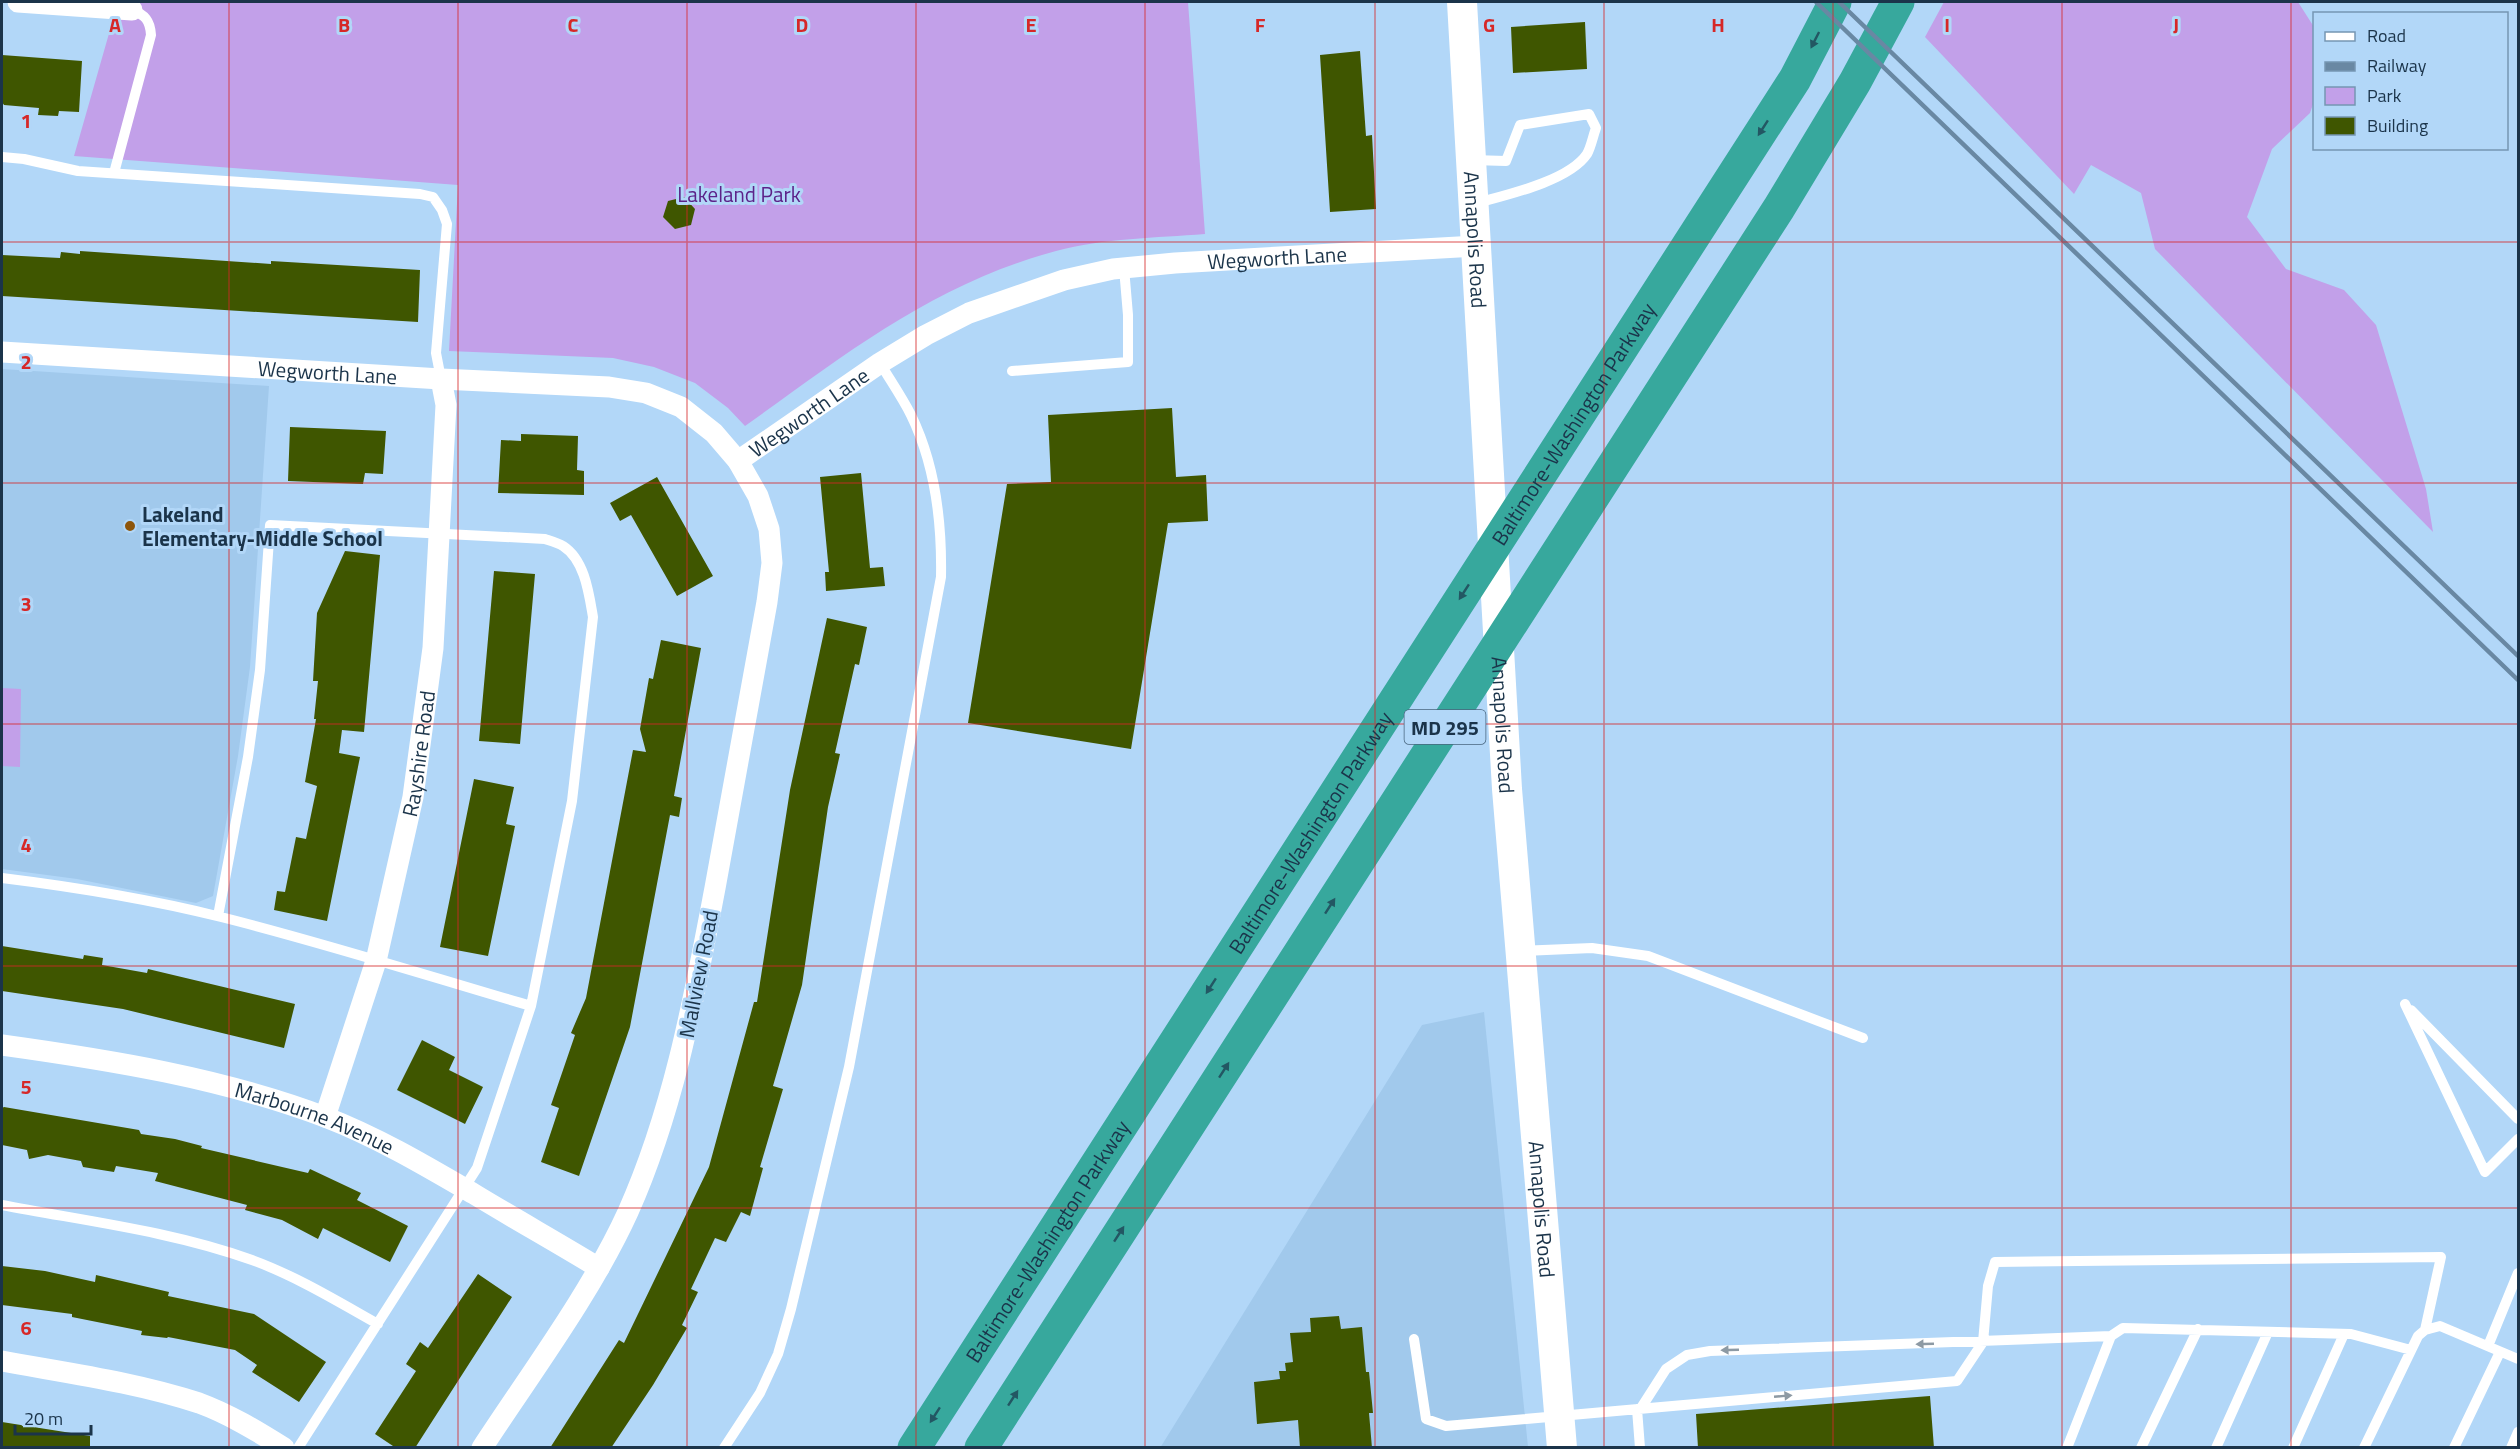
<svg xmlns="http://www.w3.org/2000/svg" width="2520" height="1449" viewBox="0 0 2520 1449" font-family="'Titillium Web',sans-serif">
  <style>
    .built { fill: #a1c9ec }
    .green { fill: #c2a0e9 }
    .building { fill: #3f5600 }
    .lines { fill: none; stroke-linecap: round; stroke-linejoin: round }
    .lane { stroke: #fff; stroke-width: 10 }
    .street { stroke: #fff; stroke-width: 21 }
    .secondary { stroke: #fff; stroke-width: 30 }
    .highway { stroke: #37a89d; stroke-width: 33 }
    .rail { stroke: #6988a3; stroke-width: 4.5 }
    .oneway { fill: #235763 }
    .oneway2 { fill: #8d9aa4 }
    .grid { fill: none; stroke: #d62828; stroke-width: 1.5; stroke-opacity: 0.55 }
    .poi-dot { fill: #8d550b; stroke: #b2d7f8; stroke-width: 2 }
    .labels { text-anchor: middle; dominant-baseline: central; stroke-width: 6; stroke-linejoin: round; paint-order: stroke }
    .shield { fill: #b2d7f8; stroke: #48657e; stroke-width: 1.5 }
    .shield-label { font-size: 20px; font-weight: bold; fill: #1b344a }
    .park-label { font-size: 21px; fill: #5c2289; stroke: #b2d7f8 }
    .street-label { font-size: 21px; fill: #1b344a; stroke: #b2d7f8 }
    .poi-label { font-size: 21px; font-weight: bold; fill: #1b344a; stroke: #b2d7f8; text-anchor: start }
    .grid-label { font-size: 20px; text-anchor: middle; font-weight: bold; fill: #d62828; stroke: #b2d7f8; stroke-width: 6; stroke-linejoin: round; paint-order: stroke }
  </style>
  <rect width="100%" height="100%" fill="#b2d7f8"/>
  <path class="built" d="M 2,369 L 269,386 L 250,667 L 238,756 L 213,896 L 196,903 L 77,879 L 2,869 Z
    M 1484,1012 L 1528,1447 L 1160,1448 L 1422,1025 Z"/>
  <path class="green" d="M 118,2 L 1188,2 L 1205,234 C 1156,238 1104,238 1056,251 C 933,284 846,354 745,426 L 728,408 L 695,383 L 654,367 L 613,358 L 449,351 L 458,185 L 74,156 Z
    M 1944,2 L 2298,2 L 2314,27 L 2314,101 L 2310,113 L 2272,149 L 2247,217 L 2286,269 L 2344,290 L 2376,325 L 2426,489 L 2433,532 L 2155,249 L 2141,193 L 2091,165 L 2074,194 L 1925,37 Z
    M 2,688 L 21,689 L 20,767 L 2,766 Z"/>
  <path class="building" d="M 1585,22 L 1587,69 L 1513,73 L 1511,27 Z
    M 1360,51 L 1366,136 L 1372,135 L 1376,209 L 1330,212 L 1320,55 Z
    M 2,55 L 82,61 L 79,112 L 59,111 L 58,116 L 38,115 L 39,108 L 4,105 L 2,102 Z
    M 684,197 L 695,209 L 691,225 L 675,229 L 663,217 L 668,201 Z
    M 80,251 L 271,264 L 271,261 L 420,270 L 418,322 L 2,296 L 2,255 L 60,258 L 61,252 L 80,254 Z
    M 1172,408 L 1176,477 L 1206,475 L 1208,521 L 1168,523 L 1131,749 L 968,723 L 1007,484 L 1051,482 L 1048,415 Z
    M 290,427 L 386,431 L 383,474 L 365,473 L 363,484 L 288,481 Z
    M 521,434 L 578,436 L 577,470 L 584,471 L 584,495 L 498,493 L 501,440 L 521,441 Z
    M 861,473 L 870,568 L 883,567 L 885,586 L 826,591 L 825,572 L 829,572 L 820,477 Z
    M 657,477 L 713,576 L 677,596 L 631,515 L 620,521 L 610,503 Z
    M 345,551 L 380,555 L 364,732 L 342,730 L 339,753 L 360,757 L 327,921 L 274,910 L 277,891 L 285,892 L 296,837 L 306,839 L 317,786 L 305,782 L 316,719 L 314,719 L 318,681 L 313,681 L 317,613 Z
    M 494,571 L 535,574 L 520,744 L 479,741 Z
    M 827,618 L 867,627 L 859,665 L 855,664 L 835,753 L 840,754 L 828,807 L 802,985 L 773,1086 L 783,1089 L 760,1167 L 763,1168 L 750,1216 L 741,1212 L 726,1242 L 715,1238 L 691,1289 L 698,1292 L 682,1325 L 687,1328 L 653,1385 L 611,1448 L 550,1448 L 619,1340 L 624,1343 L 709,1167 L 754,1002 L 757,1002 L 790,790 Z
    M 661,640 L 701,648 L 674,796 L 682,798 L 679,817 L 670,815 L 630,1027 L 579,1176 L 541,1162 L 559,1108 L 551,1105 L 575,1035 L 571,1033 L 586,998 L 633,750 L 646,752 L 640,729 L 649,678 L 653,679 Z
    M 474,779 L 514,787 L 506,824 L 515,826 L 488,956 L 440,947 Z
    M 2,946 L 83,959 L 84,955 L 103,958 L 102,965 L 147,973 L 148,969 L 295,1004 L 284,1048 L 123,1009 L 2,991 Z
    M 422,1040 L 455,1057 L 449,1070 L 483,1087 L 465,1124 L 397,1090 Z
    M 4,1107 L 139,1130 L 141,1134 L 175,1139 L 202,1146 L 201,1148 L 308,1173 L 310,1169 L 361,1193 L 357,1200 L 408,1226 L 390,1262 L 323,1228 L 318,1239 L 282,1220 L 245,1210 L 247,1205 L 155,1181 L 158,1173 L 116,1166 L 114,1172 L 83,1167 L 81,1161 L 48,1155 L 29,1159 L 27,1150 L 2,1145 L 2,1108 Z
    M 2,1266 L 45,1271 L 95,1282 L 96,1275 L 169,1292 L 168,1296 L 254,1314 L 326,1362 L 299,1402 L 252,1372 L 257,1365 L 235,1350 L 168,1337 L 167,1338 L 141,1335 L 142,1331 L 72,1317 L 72,1314 L 2,1305 Z
    M 478,1274 L 512,1297 L 415,1448 L 396,1448 L 375,1434 L 416,1371 L 406,1364 L 420,1342 L 428,1348 Z
    M 1339,1316 L 1341,1329 L 1362,1327 L 1366,1372 L 1369,1372 L 1373,1413 L 1369,1413 L 1372,1448 L 1300,1448 L 1298,1420 L 1257,1424 L 1254,1382 L 1280,1379 L 1279,1371 L 1286,1371 L 1285,1363 L 1293,1362 L 1290,1333 L 1311,1332 L 1310,1318 Z
    M 1930,1396 L 1934,1448 L 1698,1448 L 1696,1414 Z
    M 2,1422 L 90,1436 L 90,1448 L 2,1448 Z"/>
  <g class="lines">
    <path class="lane" d="M 2,157 L 24,159 L 78,171 L 420,194 L 433,197 L 442,210 L 447,224 L 436,353 L 441,379
      M 1472,160 L 1506,161 L 1520,125 L 1589,114 L 1596,128 C 1593,136 1591,147 1587,154 C 1569,181 1506,195 1477,203
      M 114,173 L 151,35 C 150,20 145,15 132,10
      M 1012,371 L 1128,362 L 1128,315 L 1124,268
      M 2,878 C 75,887 149,899 221,917 C 325,943 428,976 531,1006
      M 218,916 L 248,757 L 260,670 L 270,525 L 545,539 C 551,541 558,543 563,546 C 585,560 589,594 593,617 L 572,801 L 531,1006 L 477,1168 L 298,1448
      M 1521,951 L 1592,948 L 1648,956 L 1863,1038
      M 2405,1004 L 2485,1172 L 2518,1139
      M 2411,1010 L 2518,1119
      M 2,1205 C 85,1221 171,1231 252,1260 C 296,1276 337,1301 378,1324
      M 1414,1339 L 1426,1419 L 1446,1426 L 1957,1381 L 1983,1342 L 1988,1286 L 1995,1262 L 2441,1257 L 2425,1330
      M 2488,1346 L 2518,1273
      M 1641,1408 L 1666,1369 L 1687,1355 L 1710,1351 L 2111,1336
      M 1637,1409 L 1640,1448
      M 724,1448 L 760,1393 L 778,1354 L 791,1309 L 849,1067 L 941,577 C 942,523 935,464 911,415 C 902,397 890,380 880,363
      M 2067,1448 L 2111,1336 L 2123,1328 L 2351,1334 L 2411,1350
      M 2141,1448 L 2198,1329
      M 2216,1448 L 2268,1332
      M 2293,1448 L 2344,1334
      M 2364,1448 L 2418,1336 L 2425,1330 L 2440,1326 L 2518,1359
      M 2454,1448 L 2500,1352
      M 2511,1448 L 2518,1432"/>
    <g class="street">
      <path d="M 18,2 L 132,10"/>
      <path id="s1" d="M 2,352 L 441,379 L 609,387 L 646,393 L 681,407 L 714,433 L 738,461 L 758,496 L 769,529 L 772,563 L 767,602 C 750,697 732,792 715,888 C 694,998 674,1109 628,1212 C 591,1293 531,1373 482,1448"/>
      <path id="s2" d="M 738,461 L 880,363 L 926,335 L 969,313 L 1064,280 L 1113,269 L 1175,263 L 1476,246"/>
      <path id="s3" d="M 2,1045 C 110,1060 222,1078 325,1117 C 377,1137 426,1166 474,1194 C 515,1219 558,1243 599,1268"/>
      <path id="s4" d="M 325,1117 L 376,961 L 413,797 L 433,648 L 446,405 L 441,379"/>
      <path d="M 2,1361 C 67,1373 135,1382 199,1403 C 229,1414 257,1431 284,1448"/>
    </g>
    <path class="secondary" id="s5" d="M 1462,2 L 1507,789 L 1562,1448"/>
    <g class="highway">
      <path id="s6" d="M 914,1448 L 1795,79 L 1835,2"/>
      <path d="M 981,1448 L 1779,208 L 1855,82 L 1898,2"/>
    </g>
    <path class="rail" d="M 1816,2 L 2518,680
      M 1839,2 L 2518,656"/>
  </g>
  <defs><path id="oneway-solid" d="M-6-.8H1V-3.2L6.5 0L1 3.2V.8H-6Z" transform="scale(1.5)"/></defs>
  <g class="oneway">
    <use href="#oneway-solid" transform="translate(1815 40) rotate(117)"/>
    <use href="#oneway-solid" transform="translate(1763 128) rotate(123)"/>
    <use href="#oneway-solid" transform="translate(1464 592) rotate(123)"/>
    <use href="#oneway-solid" transform="translate(1330 906) rotate(-57)"/>
    <use href="#oneway-solid" transform="translate(1211 986) rotate(123)"/>
    <use href="#oneway-solid" transform="translate(1224 1070) rotate(-57)"/>
    <use href="#oneway-solid" transform="translate(1119 1234) rotate(-57)"/>
    <use href="#oneway-solid" transform="translate(1013 1398) rotate(-57)"/>
    <use href="#oneway-solid" transform="translate(935 1415) rotate(123)"/>
  </g>
  <g class="oneway2">
    <use href="#oneway-solid" transform="translate(1925 1344) rotate(178)"/>
    <use href="#oneway-solid" transform="translate(1730 1350) rotate(178)"/>
    <use href="#oneway-solid" transform="translate(1783 1396) rotate(-5)"/>
  </g>
  <path class="grid" d="M 229,2 L 229,1448M 458,2 L 458,1448M 687,2 L 687,1448M 916,2 L 916,1448M 1145,2 L 1145,1448M 1375,2 L 1375,1448M 1604,2 L 1604,1448M 1833,2 L 1833,1448M 2062,2 L 2062,1448M 2291,2 L 2291,1448M 2,242 L 2518,242M 2,483 L 2518,483M 2,724 L 2518,724M 2,966 L 2518,966M 2,1208 L 2518,1208"/>
  <circle class="poi-dot" cx="130" cy="526" r="6"/>
  <g class="labels">
    <rect class="shield" x="1404.5" y="710" width="81" height="34" rx="4.5"/>
    <g class="shield-label">
      <text x="1445" y="727">MD 295</text>
    </g>
    <g class="park-label">
      <text x="739" y="194">Lakeland Park</text>
    </g>
    <g class="street-label">
      <text stroke="none"><textPath href="#s5" startOffset="238">Annapolis Road</textPath></text>
      <text stroke="none"><textPath href="#s2" startOffset="590">Wegworth Lane</textPath></text>
      <text stroke="none"><textPath href="#s1" startOffset="326">Wegworth Lane</textPath></text>
      <text stroke="none"><textPath href="#s2" startOffset="86">Wegworth Lane</textPath></text>
      <text stroke="none"><textPath href="#s6" startOffset="1218">Baltimore-Washington Parkway</textPath></text>
      <text stroke="none"><textPath href="#s5" startOffset="724">Annapolis Road</textPath></text>
      <text stroke="none"><textPath href="#s4" startOffset="376">Rayshire Road</textPath></text>
      <text stroke="none"><textPath href="#s6" startOffset="732">Baltimore-Washington Parkway</textPath></text>
      <text transform="translate(698 974) rotate(-79)">Mallview Road</text>
      <text stroke="none"><textPath href="#s3" startOffset="322">Marbourne Avenue</textPath></text>
      <text stroke="none"><textPath href="#s5" startOffset="1210">Annapolis Road</textPath></text>
      <text stroke="none"><textPath href="#s6" startOffset="246">Baltimore-Washington Parkway</textPath></text>
    </g>
    <g class="poi-label">
      <text x="142" y="514">Lakeland<tspan x="142" dy="24">Elementary-Middle School</tspan></text>
    </g>
  </g>
  <g class="grid-label">
    <text x="115" y="32">A</text>
    <text x="344" y="32">B</text>
    <text x="573" y="32">C</text>
    <text x="802" y="32">D</text>
    <text x="1031" y="32">E</text>
    <text x="1260" y="32">F</text>
    <text x="1489" y="32">G</text>
    <text x="1718" y="32">H</text>
    <text x="1947" y="32">I</text>
    <text x="2176" y="32">J</text>
    <text x="26" y="128">1</text>
    <text x="26" y="369">2</text>
    <text x="26" y="611">3</text>
    <text x="26" y="852">4</text>
    <text x="26" y="1094">5</text>
    <text x="26" y="1335">6</text>
  </g>
  <rect width="2520" height="1449" fill="none" stroke="#1b344a" stroke-width="6"/>
  <rect x="2313" y="12" width="195" height="138" fill="#b2d7f8" stroke="#7696b2" stroke-width="1.5"/>
  <rect x="2325" y="32" width="30" height="9" fill="#ffffff" stroke="#7696b2" stroke-width="1.5"/>
  <text x="2367" y="42" font-size="18" fill="#1b344a">Road</text>
  <rect x="2325" y="62" width="30" height="9" fill="#6988a3" stroke="#7696b2" stroke-width="1.5"/>
  <text x="2367" y="72" font-size="18" fill="#1b344a">Railway</text>
  <rect x="2325" y="87" width="30" height="18" fill="#c2a0e9" stroke="#7696b2" stroke-width="1.5"/>
  <text x="2367" y="102" font-size="18" fill="#1b344a">Park</text>
  <rect x="2325" y="117" width="30" height="18" fill="#3f5600" stroke="#7696b2" stroke-width="1.5"/>
  <text x="2367" y="132" font-size="18" fill="#1b344a">Building</text>
  <path d="M15 1425v9h76v-9" fill="none" stroke="#1b344a" stroke-width="3"/>
  <text x="24" y="1425" font-size="18" fill="#1b344a" stroke="#b2d7f8" stroke-width="4.5" paint-order="stroke">20 m</text>
</svg>
